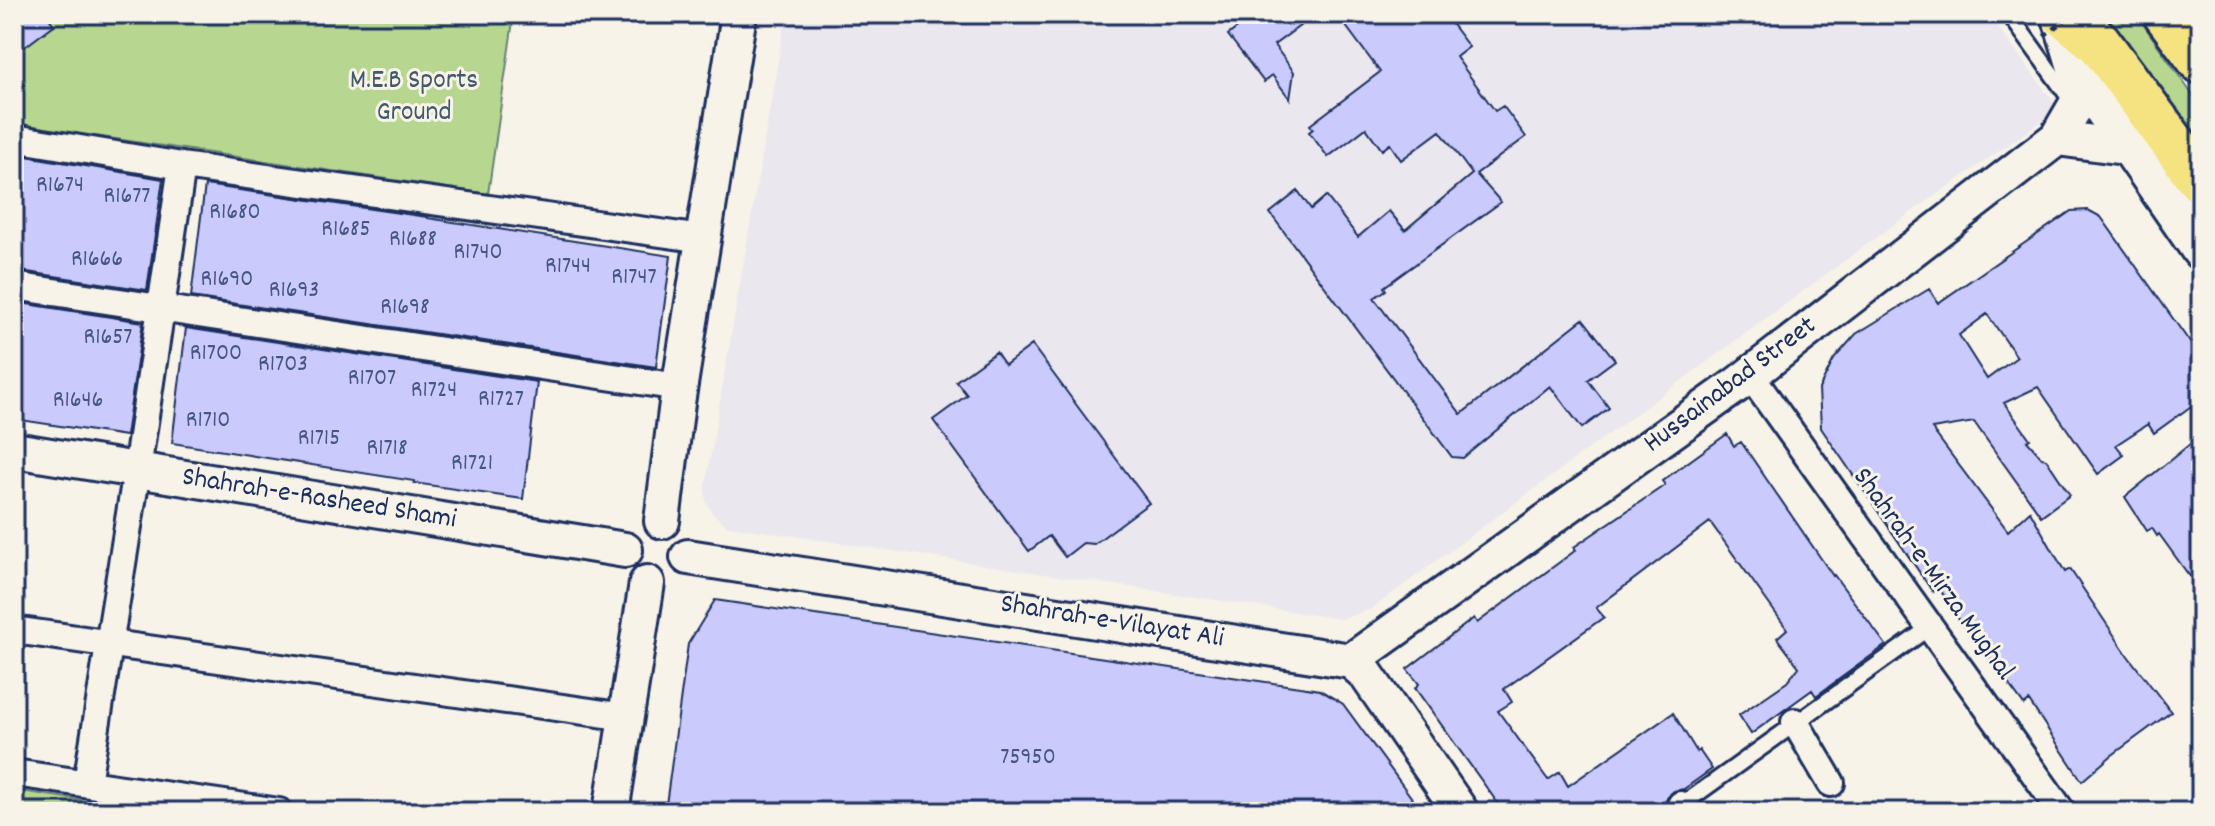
<svg xmlns="http://www.w3.org/2000/svg" width="2215" height="826" viewBox="0 0 2215 826" font-family="Dekko,sans-serif">
  <style>
    .built { fill: #eae7ee }
    .green { fill: #b7d790; stroke: #698377; stroke-width: 2 }
    .building { fill: #cacafd; stroke: #1b2f5e; stroke-width: 2; fill-rule: evenodd }
    .lines { fill: none; stroke-linecap: round; stroke-linejoin: round }
    .service-casing { stroke: #1b2f5e; stroke-width: 20 }
    .minor-casing { stroke: #1b2f5e; stroke-width: 32 }
    .tertiary-casing { stroke: #1b2f5e; stroke-width: 40 }
    .secondary-casing { stroke: #1b2f5e; stroke-width: 44 }
    .trunk-casing { stroke: #1b2f5e; stroke-width: 50 }
    .service { stroke: #f7f3e8; stroke-width: 14 }
    .minor { stroke: #f7f3e8; stroke-width: 26 }
    .tertiary { stroke: #f7f3e8; stroke-width: 34 }
    .secondary { stroke: #f7f3e8; stroke-width: 38 }
    .trunk { stroke: #f5e382; stroke-width: 44 }
    .path-bridge { stroke: #1b2f5e; stroke-width: 4; stroke-dasharray: 6 6; stroke-linecap: butt }
    .labels { text-anchor: middle; dominant-baseline: central; stroke-width: 6; stroke-linejoin: round; paint-order: stroke }
    .number-label { font-size: 24px; fill: #475686 }
    .park-label { font-size: 28px; fill: #42596a; stroke: #f7f3e8 }
    .street-label { font-size: 28px; fill: #1b2f5e; stroke: #f7f3e8 }
  </style>
  <rect width="100%" height="100%" fill="#f7f3e8"/>
  <filter id="ink" filterUnits="userSpaceOnUse"><feTurbulence type="fractalNoise" baseFrequency=".0125" numOctaves="2"/><feDisplacementMap in="SourceGraphic" scale="16" xChannelSelector="R" yChannelSelector="G"/><feConvolveMatrix kernelMatrix="1 2 1 2 8 2 1 2 1" color-interpolation-filters="sRGB"/></filter>
  <g filter="url(#ink)">
    <path class="built" d="M 786,14 L 1988,14 L 2059,109 L 1893,225 L 1371,609 L 1341,619 L 728,526 L 713,514 L 706,502 L 705,489 Z"/>
    <path class="green" d="M 14,14 L 514,14 L 488,194 L 14,124 Z
      M 2092,14 L 2136,14 L 2201,107 L 2201,157 Z
      M 14,790 L 159,812 L 14,812 Z"/>
    <path class="building" d="M 14,14 L 46,14 L 54,25 L 14,55 Z
      M 1256,14 L 1316,14 L 1274,45 L 1294,72 L 1290,99 L 1272,75 L 1264,82 L 1228,35 Z
      M 1337,14 L 1444,14 L 1469,47 L 1456,57 L 1495,111 L 1503,106 L 1526,137 L 1476,174 L 1501,202 L 1384,287 L 1386,290 L 1374,298 L 1461,414 L 1583,319 L 1615,360 L 1588,380 L 1609,408 L 1582,428 L 1550,386 L 1463,458 L 1452,457 L 1270,213 L 1298,191 L 1311,209 L 1326,196 L 1358,237 L 1389,211 L 1405,230 L 1472,174 L 1440,131 L 1401,160 L 1390,144 L 1382,150 L 1366,128 L 1328,157 L 1309,132 L 1313,129 L 1310,125 L 1380,72 Z
      M 14,154 L 163,179 L 147,290 L 14,270 Z
      M 205,185 L 427,217 L 427,218 L 671,256 L 656,367 L 191,297 Z
      M 2088,210 L 2101,217 L 2201,358 L 2201,399 L 2154,433 L 2148,424 L 2116,445 L 2124,455 L 2098,474 L 2038,387 L 2004,403 L 2030,439 L 2027,441 L 2042,458 L 2046,459 L 2070,495 L 2041,516 L 1974,422 L 1932,429 L 2008,531 L 2030,511 L 2065,572 L 2070,569 L 2128,656 L 2171,712 L 2111,756 L 2082,781 L 2029,701 L 2024,705 L 1965,625 L 1963,626 L 1939,588 L 1933,592 L 1821,428 L 1819,389 L 1834,359 L 1856,334 L 1929,289 L 1938,303 L 2071,211 ZM 1987,314 L 2017,357 L 1987,379 L 1959,335 Z
      M 14,302 L 143,322 L 126,436 L 14,419 Z
      M 186,328 L 537,382 L 523,499 L 414,483 L 414,481 L 172,443 Z
      M 1032,345 L 1149,503 L 1094,544 L 1083,543 L 1065,557 L 1049,536 L 1029,551 L 933,420 L 967,395 L 956,381 L 996,352 L 1005,365 Z
      M 1727,434 L 1734,446 L 1741,442 L 1833,576 L 1834,575 L 1886,645 L 1816,696 L 1812,690 L 1751,734 L 1739,715 L 1787,682 L 1799,667 L 1777,638 L 1787,629 L 1710,522 L 1596,608 L 1604,617 L 1504,689 L 1512,702 L 1498,711 L 1548,780 L 1560,772 L 1568,786 L 1673,713 L 1697,752 L 1699,750 L 1712,769 L 1684,789 L 1674,791 L 1668,796 L 1665,803 L 1652,812 L 1504,812 L 1415,688 L 1419,684 L 1407,669 L 1474,618 L 1477,623 L 1576,550 L 1574,547 L 1665,485 L 1662,481 Z
      M 2201,435 L 2201,592 L 2159,534 L 2157,536 L 2152,528 L 2147,531 L 2125,497 Z
      M 715,600 L 1320,690 L 1343,704 L 1422,812 L 665,812 L 688,644 Z"/>
    <g class="lines">
      <g class="service-casing">
        <path id="service" d="M 2009,14 L 2075,106
          M 1679,807 L 1930,627"/>
      </g>
      <g class="minor-casing">
        <path id="minor" d="M 14,138 L 182,166 L 703,239
          M 14,286 L 679,387
          M 1750,375 L 2062,812
          M 14,630 L 626,717
          M 1795,722 L 1831,783
          M 14,773 L 279,812
          M 87,783 L 137,470 L 182,166
          M 1681,805 L 1690,812"/>
      </g>
      <g class="tertiary-casing">
        <path id="tertiary" d="M 2057,138 L 2132,148
          M 14,450 L 625,550
          M 662,521 L 677,403 L 739,14
          M 688,557 L 1351,661 L 1366,674 L 1461,812
          M 1351,661 L 1738,384 L 2057,138 L 2075,107 L 2090,89
          M 611,812 L 647,583"/>
      </g>
      <g class="secondary-casing">
        <path id="secondary" d="M 2061,14 L 2076,64 L 2090,89 L 2201,250"/>
      </g>
      <g class="trunk-casing">
        <path id="trunk" d="M 2064,14 L 2099,43 L 2201,181
          M 2166,14 L 2201,61"/>
      </g>
      <use href="#service" class="service"/>
      <use href="#minor" class="minor"/>
      <use href="#tertiary" class="tertiary"/>
      <use href="#secondary" class="secondary"/>
      <use href="#trunk" class="trunk"/>
      <path class="path-bridge" d="M 2044,36 L 2073,14"/>
    </g>
  </g>
  <g class="labels">
    <g class="number-label">
      <text x="60" y="186">R1674</text>
      <text x="127" y="197">R1677</text>
      <text x="235" y="213">R1680</text>
      <text x="346" y="230">R1685</text>
      <text x="413" y="240">R1688</text>
      <text x="478" y="253">R1740</text>
      <text x="97" y="260">R1666</text>
      <text x="568" y="267">R1744</text>
      <text x="634" y="278">R1747</text>
      <text x="227" y="280">R1690</text>
      <text x="294" y="291">R1693</text>
      <text x="405" y="308">R1698</text>
      <text x="108" y="338">R1657</text>
      <text x="216" y="354">R1700</text>
      <text x="283" y="365">R1703</text>
      <text x="372" y="379">R1707</text>
      <text x="434" y="391">R1724</text>
      <text x="501" y="400">R1727</text>
      <text x="78" y="401">R1646</text>
      <text x="208" y="421">R1710</text>
      <text x="319" y="439">R1715</text>
      <text x="387" y="449">R1718</text>
      <text x="472" y="464">R1721</text>
      <text x="1028" y="758">75950</text>
    </g>
    <g class="park-label">
      <text x="414" y="82">M.E.B Sports<tspan x="414" dy="32">Ground</tspan></text>
    </g>
    <g class="street-label">
      <text transform="translate(1731 386) rotate(-37)">Hussainabad Street</text>
      <text transform="translate(319 500) rotate(9)">Shahrah-e-Rasheed Shami</text>
      <text transform="translate(1932 575) rotate(54)">Shahrah-e-Mirza Mughal</text>
      <text transform="translate(1112 623) rotate(9)">Shahrah-e-Vilayat Ali</text>
    </g>
  </g>
  <rect width="2215" height="826" fill="none" stroke="#f7f3e8" stroke-width="48"/>
  <rect x="24" y="24" width="2167" height="778" fill="none" stroke="#1b2f5e" stroke-width="3" filter="url(#ink)"/>
</svg>
